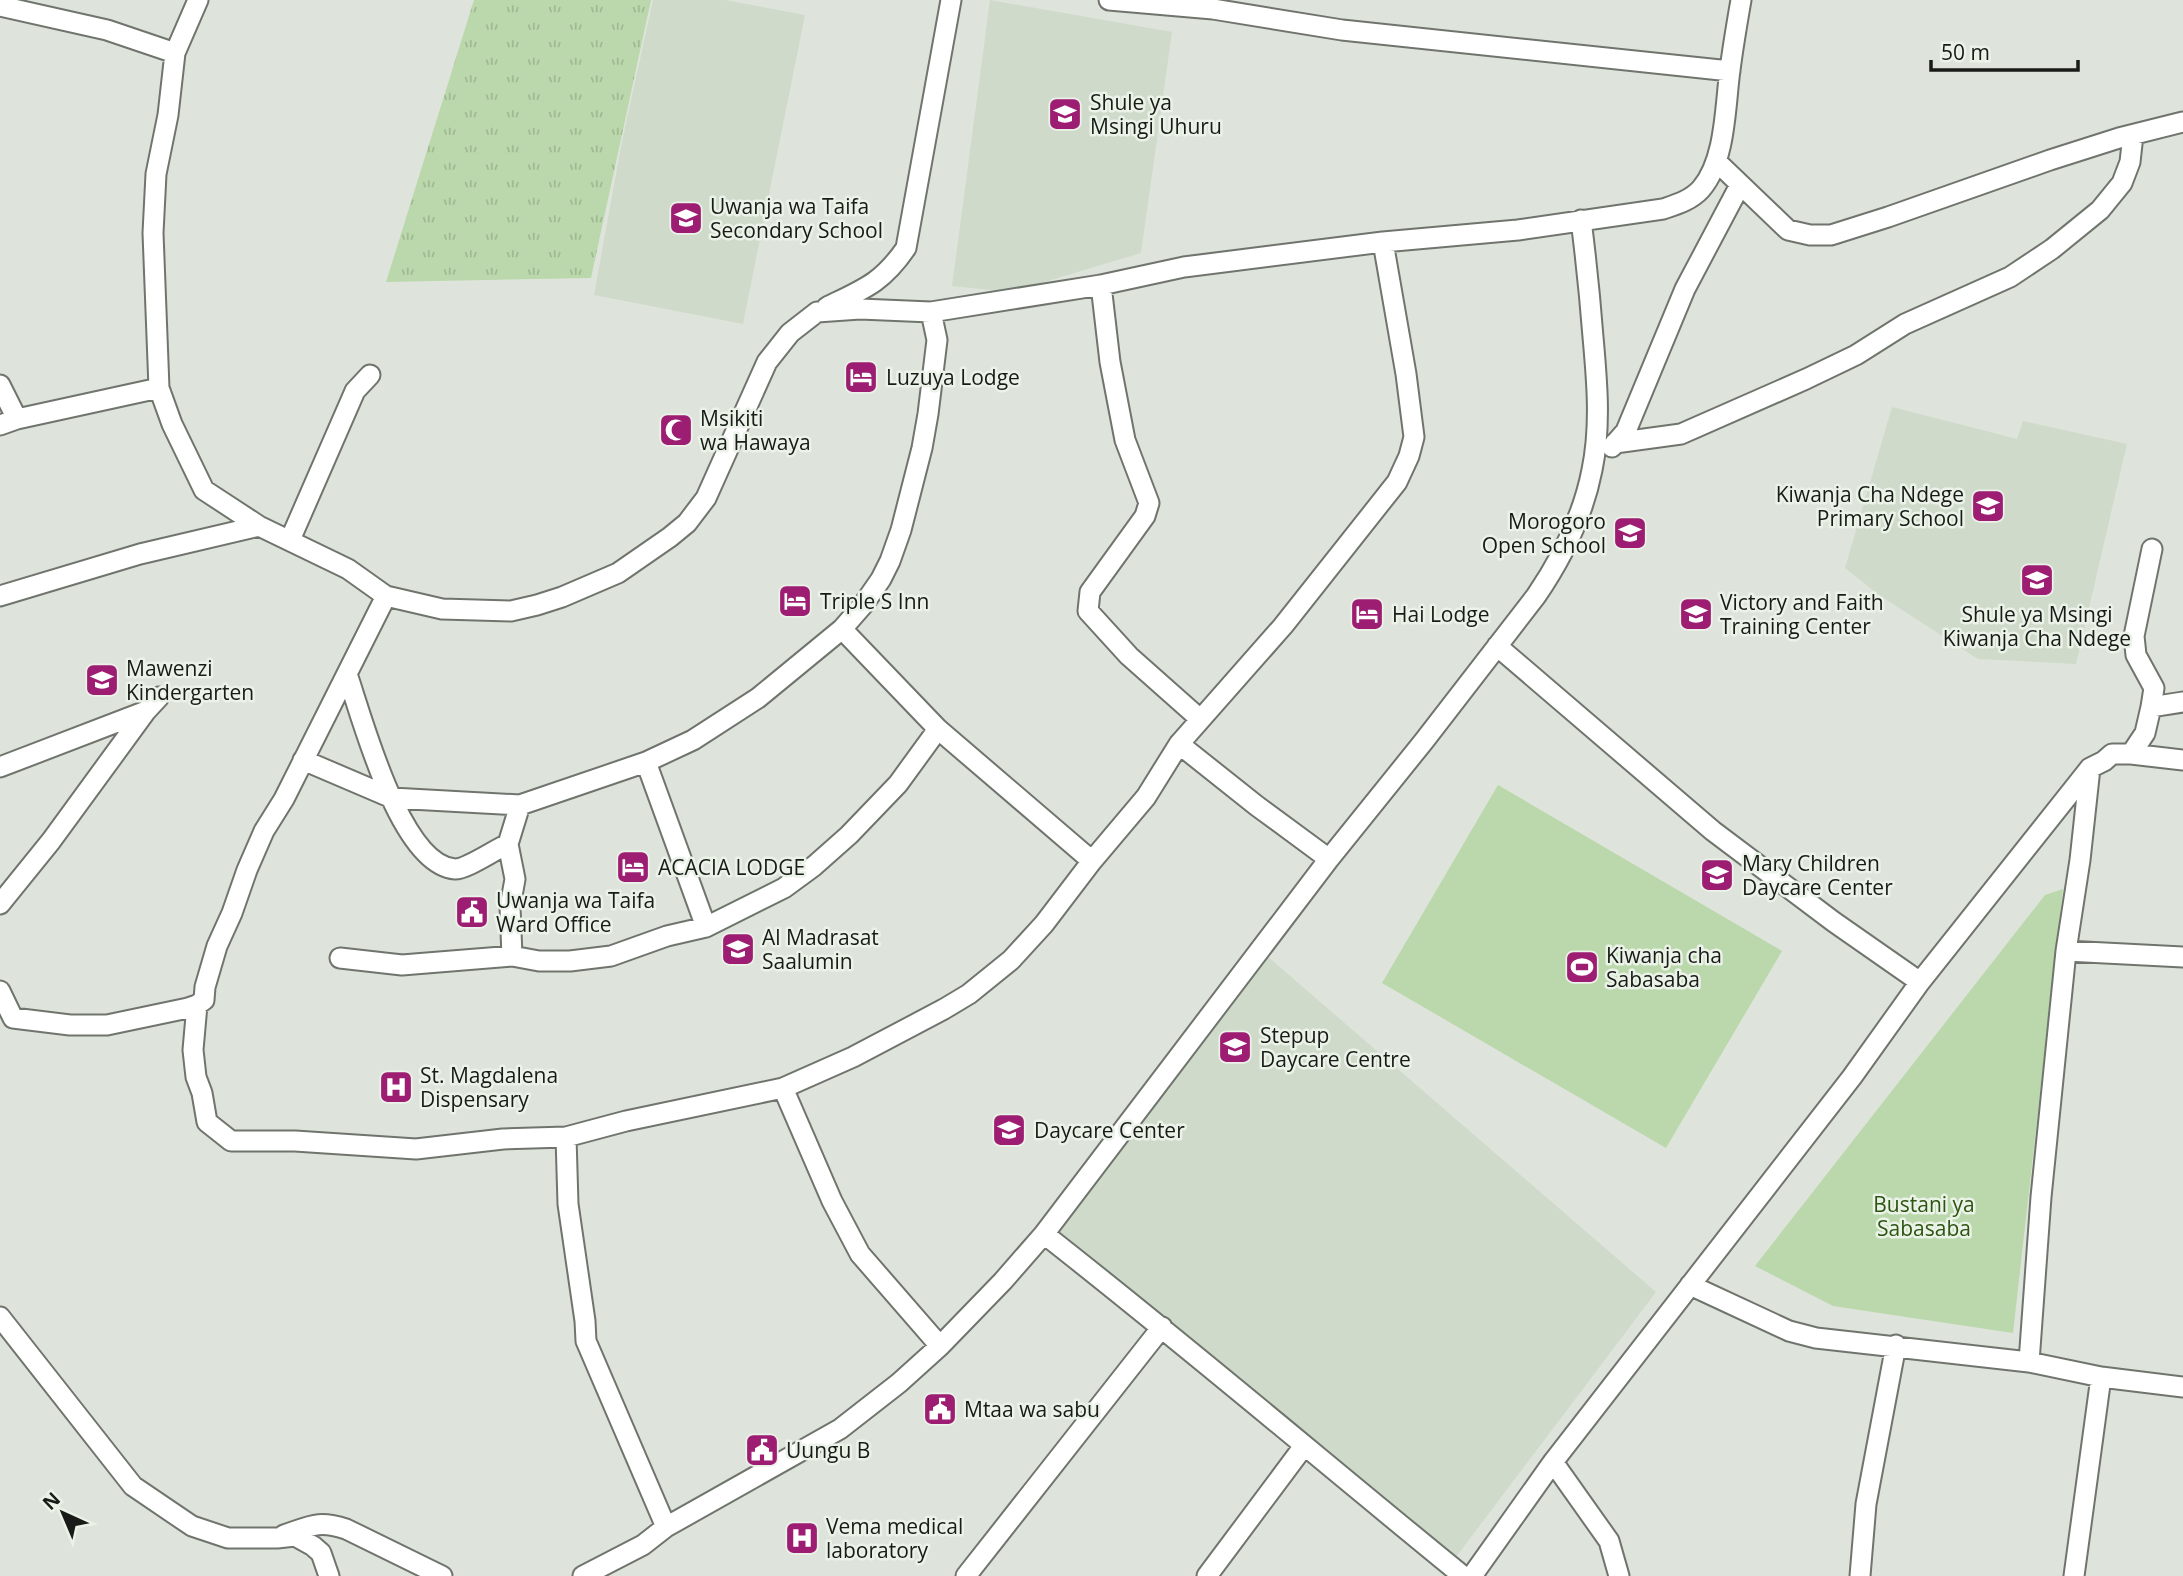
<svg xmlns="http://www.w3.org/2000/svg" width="2183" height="1576" viewBox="0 0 2183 1576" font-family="'Open Sans',sans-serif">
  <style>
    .built { fill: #cfdaca }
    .grass { fill: url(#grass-tufts) }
    .garden { fill: #bad8ab }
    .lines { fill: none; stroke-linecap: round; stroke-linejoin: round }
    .minor-casing { stroke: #6f756d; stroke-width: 23 }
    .minor { stroke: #fff; stroke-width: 19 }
    .labels { text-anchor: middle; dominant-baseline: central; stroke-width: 5; stroke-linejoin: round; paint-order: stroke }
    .poi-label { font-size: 21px; fill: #181b17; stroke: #ebf2e8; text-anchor: start }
    .park-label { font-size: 21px; fill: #2c550f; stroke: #ebf2e8 }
  </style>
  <defs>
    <pattern id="grass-tufts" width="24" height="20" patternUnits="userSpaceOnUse" patternTransform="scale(1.75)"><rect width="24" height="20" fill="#bad8ab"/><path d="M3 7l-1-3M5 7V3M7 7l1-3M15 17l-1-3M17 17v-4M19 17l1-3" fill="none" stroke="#9fb992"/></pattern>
  </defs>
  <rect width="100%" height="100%" fill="#dee4db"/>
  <path class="built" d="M 653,0 L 725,0 L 805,15 L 743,324 L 594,295 L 622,141 Z
    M 990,0 L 1172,32 L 1141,253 L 1011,292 L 952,286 Z
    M 1892,407 L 2017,439 L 2023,421 L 2127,444 L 2076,664 L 1978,659 L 1879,595 L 1845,568 Z
    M 1267,956 L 1656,1292 L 1456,1557 L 1056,1232 Z"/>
  <path class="grass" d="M 474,0 L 651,0 L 591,278 L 386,282 Z"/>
  <path class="garden" d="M 1498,785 L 1782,951 L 1666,1148 L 1382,983 Z
    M 2063,889 L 2013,1333 L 1833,1306 L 1755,1266 L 2045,895 Z"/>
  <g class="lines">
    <g class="minor-casing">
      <path id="minor" d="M 198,0 L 175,53 L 168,115 L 156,174 L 153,233 L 159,388 L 172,424 L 204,490 L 259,526 L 348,569 L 386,596 L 442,609 L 511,611 L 537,605 L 562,597 L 618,573 L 670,537 L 687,523 L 706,498 L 767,362 L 790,333 L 817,312 L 860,309 L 931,312 L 1101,285 L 1184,267 L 1383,242 L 1518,230 L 1663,209 C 1678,204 1691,200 1701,189 C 1726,160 1725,106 1730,70 C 1733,46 1737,23 1741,0
        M 1109,0 L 1213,9 L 1342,30 L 1730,71
        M 0,6 L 107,30 L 175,53
        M 1716,161 L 1788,230 L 1810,235 L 1831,235 L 1888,217 L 2050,160 L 2119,138 L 2183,122
        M 1101,285 L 1110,362 L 1125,440 L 1149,503 L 1145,516 L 1090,592 L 1088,611 L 1129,656 L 1200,719
        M 827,307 C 864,289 882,283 906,248 L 951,0
        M 0,385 L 17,419
        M 0,425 L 17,419 L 159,388
        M 1615,443 L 1681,434 L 1806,379 L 1856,355 L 1905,324 L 2010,277 L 2052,249 L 2100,210 L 2122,183 L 2130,162 L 2133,135
        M 1612,447 L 1626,431 L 1685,289 L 1740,185
        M 290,540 L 355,391 L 370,375
        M 0,596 L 140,554 L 259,526
        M 842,629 L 938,729 L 1092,861
        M 1497,646 L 1713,831 L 1834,922 L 1920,982
        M 347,674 C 362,717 400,865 455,869 C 467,869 494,850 508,844
        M 2151,707 L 2154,688 L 2136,655 L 2134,636 L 2152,549
        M 1179,744 L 1257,806 L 1329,859
        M 2131,754 L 2145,733 L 2151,707 L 2183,702
        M 303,760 L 392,798 L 520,805 L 646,762 L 693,740 L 758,698 L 842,629 L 863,605 L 881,579 L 890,561 L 901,530 L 922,448 L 928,414 L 937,340 L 931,312
        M 646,762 L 706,927
        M 0,767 L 146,711 L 159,697
        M 520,805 L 508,844 L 515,879 L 510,907 L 512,956 L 539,961 L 570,961 L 611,956 L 667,936 L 706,927 L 784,888 L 814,866 L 849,835 L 898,784 L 938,729
        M 0,904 L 51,841 L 146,711
        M 2066,951 L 2183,957
        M 340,958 L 402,965 L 512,956
        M 0,991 L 13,1018 L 70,1025 L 107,1025 L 188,1008 L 197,1005 L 204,1000 L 205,987 L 217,946 L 232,913 L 247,870 L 264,831 L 284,799 L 386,596
        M 197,1005 L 193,1050 L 196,1077 L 202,1093 L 207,1122 L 231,1141 L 295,1141 L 416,1149 L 503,1139 L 566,1137 L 626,1121 L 783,1088 L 853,1057 L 944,1009 L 969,994 L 1011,960 L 1044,924 L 1092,861 L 1146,797 L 1179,744 L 1283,626 L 1397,482 L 1409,456 L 1414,437 L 1406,374 L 1383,242
        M 783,1088 L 832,1201 L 860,1254 L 940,1346
        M 566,1137 L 568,1204 L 585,1321 L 586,1341 L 666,1527
        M 1044,1234 C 1186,1345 1323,1462 1463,1576
        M 1690,1285 L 1789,1331 L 1816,1338 L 2029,1362 L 2101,1377 L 2183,1387
        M 0,1317 L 133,1486 L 192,1526 L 228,1538 L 277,1538 L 295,1536 L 313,1546 L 321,1553 L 329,1576
        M 2029,1362 L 2041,1197 L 2066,951 L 2080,860 L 2090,768
        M 1553,1462 L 1609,1541 L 1619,1576
        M 284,1535 C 311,1526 318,1520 346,1529 L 442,1576
        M 583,1576 L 643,1545 L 666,1527 L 840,1429 L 899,1383 L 940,1346 L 1003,1281 L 1044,1234 L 1329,859 L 1424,741 L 1536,596 C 1562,558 1583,516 1592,470 C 1601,427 1597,381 1593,337 C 1590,298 1586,259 1581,220
        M 966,1576 L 1162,1327
        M 1207,1576 L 1304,1446
        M 1472,1576 L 1553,1462 L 1852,1077 L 1920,982 L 2090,768 L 2104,761 L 2112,754 L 2131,754 L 2183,760
        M 1860,1576 L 1866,1504 L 1896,1345
        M 2074,1576 L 2101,1377"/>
    </g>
    <use href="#minor" class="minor"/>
  </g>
  <defs>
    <g id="school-square" transform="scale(1.75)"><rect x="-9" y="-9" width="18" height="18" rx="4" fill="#9c1d72" stroke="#ebf2e8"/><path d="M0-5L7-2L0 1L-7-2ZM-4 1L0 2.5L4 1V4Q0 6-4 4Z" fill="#fff"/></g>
    <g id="hotel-square" transform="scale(1.75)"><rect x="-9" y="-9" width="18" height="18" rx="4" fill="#9c1d72" stroke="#ebf2e8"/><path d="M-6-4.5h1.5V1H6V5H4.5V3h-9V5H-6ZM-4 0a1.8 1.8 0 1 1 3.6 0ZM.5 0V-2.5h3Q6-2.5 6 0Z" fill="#fff"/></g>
    <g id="mosque-square" transform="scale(1.75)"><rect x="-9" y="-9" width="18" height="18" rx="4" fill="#9c1d72" stroke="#ebf2e8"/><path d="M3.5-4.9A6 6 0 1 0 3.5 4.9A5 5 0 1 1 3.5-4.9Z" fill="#fff"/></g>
    <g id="civic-square" transform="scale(1.75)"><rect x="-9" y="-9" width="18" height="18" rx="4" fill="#9c1d72" stroke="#ebf2e8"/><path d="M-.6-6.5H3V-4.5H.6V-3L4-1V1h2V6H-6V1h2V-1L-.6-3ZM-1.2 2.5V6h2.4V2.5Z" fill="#fff"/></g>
    <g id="stadium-square" transform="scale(1.75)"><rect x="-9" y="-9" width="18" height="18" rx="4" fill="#9c1d72" stroke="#ebf2e8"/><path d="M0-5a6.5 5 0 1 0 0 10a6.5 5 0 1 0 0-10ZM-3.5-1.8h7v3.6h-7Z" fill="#fff"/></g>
    <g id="hospital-square" transform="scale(1.75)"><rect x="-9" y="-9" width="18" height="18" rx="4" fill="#9c1d72" stroke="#ebf2e8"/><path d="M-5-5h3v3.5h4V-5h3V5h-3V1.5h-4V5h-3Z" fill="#fff"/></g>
  </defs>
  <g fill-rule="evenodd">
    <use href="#school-square" x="1065" y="114"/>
    <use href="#school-square" x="686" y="218"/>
    <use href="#hotel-square" x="861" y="377"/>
    <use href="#mosque-square" x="676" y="430"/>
    <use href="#school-square" x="1988" y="506"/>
    <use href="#school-square" x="1630" y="533"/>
    <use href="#school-square" x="2037" y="580"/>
    <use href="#hotel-square" x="795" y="601"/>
    <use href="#hotel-square" x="1367" y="614"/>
    <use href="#school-square" x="1696" y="614"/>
    <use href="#school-square" x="102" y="680"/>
    <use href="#hotel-square" x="633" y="867"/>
    <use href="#school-square" x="1717" y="875"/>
    <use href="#civic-square" x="472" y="912"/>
    <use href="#school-square" x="738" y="949"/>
    <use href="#stadium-square" x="1582" y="967"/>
    <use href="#school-square" x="1235" y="1047"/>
    <use href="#hospital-square" x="396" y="1087"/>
    <use href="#school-square" x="1009" y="1130"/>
    <use href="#civic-square" x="940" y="1409"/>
    <use href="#civic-square" x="762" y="1450"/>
    <use href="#hospital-square" x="802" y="1538"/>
  </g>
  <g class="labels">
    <g class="poi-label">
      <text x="1090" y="102">Shule ya<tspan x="1090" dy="24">Msingi Uhuru</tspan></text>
      <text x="710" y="206">Uwanja wa Taifa<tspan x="710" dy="24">Secondary School</tspan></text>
      <text x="886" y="377">Luzuya Lodge</text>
      <text x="700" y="418">Msikiti<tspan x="700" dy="24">wa Hawaya</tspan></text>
      <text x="1964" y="494" text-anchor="end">Kiwanja Cha Ndege<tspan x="1964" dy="24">Primary School</tspan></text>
      <text x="1606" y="521" text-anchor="end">Morogoro<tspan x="1606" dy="24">Open School</tspan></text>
      <text x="820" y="601">Triple S Inn</text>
      <text x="1720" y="602">Victory and Faith<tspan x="1720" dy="24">Training Center</tspan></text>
      <text x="1392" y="614">Hai Lodge</text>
      <text x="2037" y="614" text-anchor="middle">Shule ya Msingi<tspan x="2037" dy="24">Kiwanja Cha Ndege</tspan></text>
      <text x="126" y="668">Mawenzi<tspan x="126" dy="24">Kindergarten</tspan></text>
      <text x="1742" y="863">Mary Children<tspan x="1742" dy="24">Daycare Center</tspan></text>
      <text x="658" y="867">ACACIA LODGE</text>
      <text x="496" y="900">Uwanja wa Taifa<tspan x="496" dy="24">Ward Office</tspan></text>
      <text x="762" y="937">Al Madrasat<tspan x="762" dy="24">Saalumin</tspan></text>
      <text x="1606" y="955">Kiwanja cha<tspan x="1606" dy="24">Sabasaba</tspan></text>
      <text x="1260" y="1035">Stepup<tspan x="1260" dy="24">Daycare Centre</tspan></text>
      <text x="420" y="1075">St. Magdalena<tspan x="420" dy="24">Dispensary</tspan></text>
      <text x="1034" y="1130">Daycare Center</text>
      <text x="964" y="1409">Mtaa wa sabu</text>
      <text x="786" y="1450">Uungu B</text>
      <text x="826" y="1526">Vema medical<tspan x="826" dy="24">laboratory</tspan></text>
    </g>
    <g class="park-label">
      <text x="1924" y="1204">Bustani ya<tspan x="1924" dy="24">Sabasaba</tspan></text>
    </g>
  </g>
  <g transform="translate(63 1513) rotate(316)" stroke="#ebf2e8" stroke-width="5" paint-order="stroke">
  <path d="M0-5L12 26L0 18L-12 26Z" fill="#181b17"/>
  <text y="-10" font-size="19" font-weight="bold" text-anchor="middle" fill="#181b17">N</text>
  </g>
  <path d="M1931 60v10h147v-10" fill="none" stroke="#181b17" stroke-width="3.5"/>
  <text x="1941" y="60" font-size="21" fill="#181b17" stroke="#ebf2e8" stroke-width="5" paint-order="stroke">50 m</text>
</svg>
